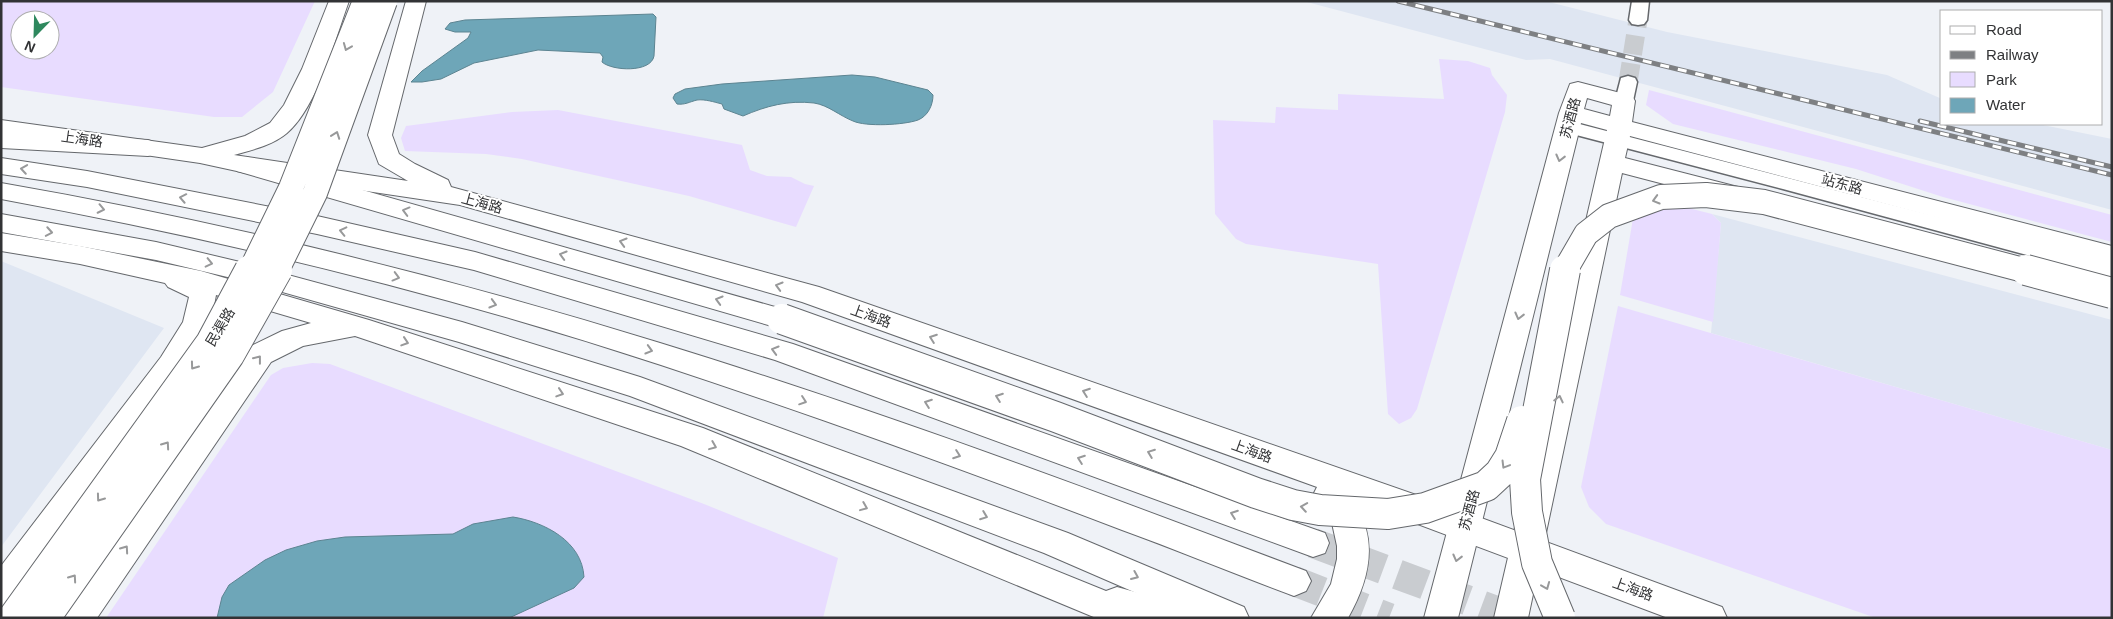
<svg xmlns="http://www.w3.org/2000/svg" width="2113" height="619" viewBox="0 0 2113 619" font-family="Helvetica,'Noto Sans SC',sans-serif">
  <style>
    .built { fill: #dfe6f2 }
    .green { fill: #e8dcff; fill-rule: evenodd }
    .water { fill: #6ea6b8; stroke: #5c8491 }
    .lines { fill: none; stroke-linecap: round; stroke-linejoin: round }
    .minor-tunnel { stroke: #c9ccd0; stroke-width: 19; stroke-dasharray: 19 9; stroke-linecap: butt }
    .trunk-tunnel { stroke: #c9ccd0; stroke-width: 30; stroke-dasharray: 30 15; stroke-linecap: butt }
    .minor-casing { stroke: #65686c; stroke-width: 3 }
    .tertiary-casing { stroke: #65686c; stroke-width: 2 }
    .secondary-casing { stroke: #65686c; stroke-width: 2 }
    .trunk-casing { stroke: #65686c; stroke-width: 2 }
    .minor { fill: #fff; fill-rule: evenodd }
    .tertiary { fill: #fff; fill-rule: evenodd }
    .secondary { fill: #fff; fill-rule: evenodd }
    .trunk { fill: #fff; fill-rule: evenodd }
    .rail-casing { stroke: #7e8083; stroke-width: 5 }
    .rail { stroke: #fff; stroke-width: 3; stroke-dasharray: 9; stroke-linecap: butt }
    .secondary-bridge-far1-casing { stroke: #65686c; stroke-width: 26; stroke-linecap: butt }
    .secondary-bridge-casing { stroke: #65686c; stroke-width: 32; stroke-linecap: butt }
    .trunk-bridge-far1-casing { stroke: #65686c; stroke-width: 26; stroke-linecap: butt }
    .trunk-bridge-casing { stroke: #65686c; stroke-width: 32; stroke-linecap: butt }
    .secondary-bridge-far1 { stroke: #fff; stroke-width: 24 }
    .secondary-bridge { stroke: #fff; stroke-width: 30 }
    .trunk-bridge-far1 { stroke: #fff; stroke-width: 24 }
    .trunk-bridge { stroke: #fff; stroke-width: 30 }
    .oneway { stroke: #98999a }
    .labels { text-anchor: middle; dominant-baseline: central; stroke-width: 4; stroke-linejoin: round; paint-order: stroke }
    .street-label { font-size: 14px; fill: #323335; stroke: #fff }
  </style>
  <rect width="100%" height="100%" fill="#eff2f7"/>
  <path class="built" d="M 1303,1 L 1545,1 L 1667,32 L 1887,75 L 1942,99 L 1942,124 L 2038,124 L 2112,139 L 2112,210 L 1565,63 L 1550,59 L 1526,60 Z
    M 1712,214 L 2112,320 L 2112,450 L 1711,333 L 1721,223 Z
    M 1,261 L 164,328 L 1,547 Z"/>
  <path class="green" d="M 1,1 L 315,1 L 273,92 L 242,117 L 214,117 L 1,87 ZM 20,20 L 50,20 L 50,50 L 20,50 Z
    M 1439,59 L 1468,61 L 1490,68 L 1492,75 L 1507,95 L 1505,112 L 1417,409 L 1411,418 L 1399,424 L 1388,414 L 1378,264 L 1246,244 L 1236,239 L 1215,214 L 1213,120 L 1275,123 L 1276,107 L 1338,110 L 1338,94 L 1444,99 Z
    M 1649,90 L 2112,215 L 2112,242 L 1943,197 L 1856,169 L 1673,124 L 1646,105 Z
    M 558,110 L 742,145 L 750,170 L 767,176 L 791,177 L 805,184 L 814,186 L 796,227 L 689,196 L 522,159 L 486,154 L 405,151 L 401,138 L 406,126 L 512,112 Z
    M 1637,195 L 1712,214 L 1721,223 L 1713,322 L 1620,295 Z
    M 1618,306 L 2112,450 L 2112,618 L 1876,618 L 1606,524 L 1589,507 L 1581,487 Z
    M 312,363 L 330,364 L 704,504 L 838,558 L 823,618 L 106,618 L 271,375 L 283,368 Z"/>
  <path class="water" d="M 653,14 L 656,17 L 654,56 C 651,73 612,71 602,62 L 603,57 L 600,53 L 538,50 L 474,63 L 441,79 L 422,82 L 411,82 L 422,71 L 468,38 L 471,32 L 455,32 L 445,29 L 450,23 L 465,20 Z
    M 852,75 L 875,77 L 928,90 L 933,95 C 933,105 928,116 918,120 C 904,125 866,127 853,121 C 840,116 828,105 814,103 C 788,100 766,106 743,116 L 724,109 L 722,104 C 714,102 705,99 697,100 C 689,102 685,105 677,104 L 673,98 L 675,94 L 685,89 L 722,84 Z
    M 513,517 C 544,522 582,541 584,577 L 574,588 L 509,618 L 217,618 L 222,597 L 229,585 L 265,560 L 286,550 L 317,541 L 345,537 L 453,534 L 473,524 Z"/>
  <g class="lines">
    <path class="minor-tunnel" d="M 1628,82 L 1638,20"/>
    <path class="trunk-tunnel" d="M 1313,543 L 1515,618
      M 1294,581 L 1389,618"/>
    <g class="minor-casing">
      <path id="minor" d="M 1632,1 L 1649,1 L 1647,20 L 1644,24 L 1638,25 L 1632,24 L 1629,20 Z
        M 1628,76 L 1635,78 L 1637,82 L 1633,101 L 1631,105 L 1624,107 L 1617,105 L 1615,101 L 1621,78 Z
        M 1568,121 L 2112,262 L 2112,278 L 1783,189 L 1561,131 L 1558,127 L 1561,123 Z"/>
    </g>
    <g class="tertiary-casing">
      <path id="tertiary" d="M 1578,82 L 1632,96 L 1635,101 L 1632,122 L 2112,246 L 2112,264 L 1630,136 L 1625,158 L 1738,187 L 1741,193 L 1738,199 L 1729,201 L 1622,173 L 1528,618 L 1494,618 L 1607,130 L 1581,123 L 1458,618 L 1424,618 L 1559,113 L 1570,84 ZM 1587,98 L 1612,105 L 1610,116 L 1584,109 Z"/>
    </g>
    <g class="secondary-casing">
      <path id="secondary" d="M 329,1 L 349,1 C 335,39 318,106 287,133 C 273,145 252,150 234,155 L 408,181 L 379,164 L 368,135 L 406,1 L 426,1 L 392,135 L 399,154 L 415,164 L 448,180 L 451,187 L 819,287 L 1465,512 L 1722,607 L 1727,618 L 1668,618 L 1351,499 C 1380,537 1370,579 1348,618 L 1311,618 L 1331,584 L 1337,559 L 1337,546 L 1332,523 L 1313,495 L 1317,487 L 802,302 L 460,205 L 246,173 L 200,163 L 1,134 L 1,120 L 202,148 L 245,136 L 270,123 L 284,105 L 302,69 Z
        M 1,233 L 80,246 L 201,271 L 369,320 L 703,428 L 1106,591 L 1117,587 L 1190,607 L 1195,618 L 1096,618 L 681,446 L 355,336 L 303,346 L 271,362 L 97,618 L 60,618 L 65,607 L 251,346 L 282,331 L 311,323 L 216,295 L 211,322 L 181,373 L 13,604 L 1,608 L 1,566 L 161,357 L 183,322 L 189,297 L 168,287 L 165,283 L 80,264 L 1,251 Z"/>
    </g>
    <g class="trunk-casing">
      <path id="trunk" d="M 1,132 L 148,140 L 156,143 L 160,148 L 156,153 L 148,156 L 1,148 Z
        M 246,157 L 782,309 L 792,312 L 796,319 L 792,326 L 782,329 L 237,171 L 234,165 L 237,159 Z
        M 1,158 L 87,171 L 317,216 L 475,252 L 793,344 L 1325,533 L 1329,543 L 1325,553 L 1313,557 L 775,360 L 474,270 L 317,234 L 87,187 L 1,174 Z
        M 1,183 C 224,222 444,276 660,343 C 878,410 1092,490 1306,571 L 1311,581 L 1306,591 L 1294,596 C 1237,575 1180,551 1122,530 C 970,472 816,416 661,365 C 445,294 224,240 1,199 Z
        M 1,214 L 156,242 L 240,262 L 462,322 L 640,377 L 1068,533 L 1244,607 L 1249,618 L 1194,618 L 1044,553 L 630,396 L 459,342 L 240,280 L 156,260 L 1,232 Z"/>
    </g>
    <use href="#minor" class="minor"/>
    <use href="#tertiary" class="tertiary"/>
    <use href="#secondary" class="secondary"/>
    <use href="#trunk" class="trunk"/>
    <g class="rail-casing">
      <path id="rail" d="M 1398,1 L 2112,175
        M 1920,121 L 2112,167"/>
    </g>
    <use href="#rail" class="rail"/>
    <g class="secondary-bridge-far1-casing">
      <path id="secondary-bridge-far1" d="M 250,272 L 291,188 L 365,1
        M 276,272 L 315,193 L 385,1"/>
    </g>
    <g class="secondary-bridge-casing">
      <path id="secondary-bridge" d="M 13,618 L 211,343 L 250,270
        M 45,618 L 229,355 L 277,270"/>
    </g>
    <g class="trunk-bridge-far1-casing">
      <path id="trunk-bridge-far1" d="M 1564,272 L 1586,234 L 1609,216 L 1661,197 L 1706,195 L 1764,202 L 2031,272"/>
    </g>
    <g class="trunk-bridge-casing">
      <path id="trunk-bridge" d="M 2026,270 L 2112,293
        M 782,319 L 1056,417 L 1256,493 L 1293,505 L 1320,510 L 1388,514 L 1425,508 L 1486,486 L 1500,473 L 1510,457 L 1522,421
        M 1560,618 L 1537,563 L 1527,512 L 1525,479 L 1565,270"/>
    </g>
    <use href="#secondary-bridge-far1" class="secondary-bridge-far1"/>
    <use href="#secondary-bridge" class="secondary-bridge"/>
    <use href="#trunk-bridge-far1" class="trunk-bridge-far1"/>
    <use href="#trunk-bridge" class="trunk-bridge"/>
  </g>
  <defs><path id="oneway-chevron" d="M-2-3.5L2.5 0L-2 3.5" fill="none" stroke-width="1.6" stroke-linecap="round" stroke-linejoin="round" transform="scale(1.25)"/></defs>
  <g class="oneway">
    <use href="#oneway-chevron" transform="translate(347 47) rotate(112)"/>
    <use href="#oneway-chevron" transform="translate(336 135) rotate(-70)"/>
    <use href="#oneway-chevron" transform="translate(1560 158) rotate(104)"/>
    <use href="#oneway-chevron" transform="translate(24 169) rotate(-171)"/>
    <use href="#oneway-chevron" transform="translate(183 198) rotate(-169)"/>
    <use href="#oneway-chevron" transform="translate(1656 200) rotate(164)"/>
    <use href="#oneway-chevron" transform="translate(101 209) rotate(12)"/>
    <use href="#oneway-chevron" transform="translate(406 211) rotate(-165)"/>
    <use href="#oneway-chevron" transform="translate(343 231) rotate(-167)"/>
    <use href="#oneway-chevron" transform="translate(49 232) rotate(10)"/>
    <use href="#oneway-chevron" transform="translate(623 242) rotate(-164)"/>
    <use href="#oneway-chevron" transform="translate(563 255) rotate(-164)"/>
    <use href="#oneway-chevron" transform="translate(209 263) rotate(13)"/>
    <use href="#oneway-chevron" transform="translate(396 277) rotate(15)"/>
    <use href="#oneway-chevron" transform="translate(779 286) rotate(-164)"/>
    <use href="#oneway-chevron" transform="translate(719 300) rotate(-164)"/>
    <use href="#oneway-chevron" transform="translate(493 304) rotate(16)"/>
    <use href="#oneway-chevron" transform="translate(1519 316) rotate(104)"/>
    <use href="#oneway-chevron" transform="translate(933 338) rotate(-160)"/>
    <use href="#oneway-chevron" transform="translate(405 342) rotate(18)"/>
    <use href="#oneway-chevron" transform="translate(649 350) rotate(16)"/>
    <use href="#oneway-chevron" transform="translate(775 350) rotate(-164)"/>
    <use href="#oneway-chevron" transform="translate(258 359) rotate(-52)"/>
    <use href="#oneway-chevron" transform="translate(194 366) rotate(126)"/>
    <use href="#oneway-chevron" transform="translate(1086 392) rotate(-160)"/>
    <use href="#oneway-chevron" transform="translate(560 393) rotate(18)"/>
    <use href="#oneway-chevron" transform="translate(999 397) rotate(-160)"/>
    <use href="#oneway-chevron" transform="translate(1559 399) rotate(-77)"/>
    <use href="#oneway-chevron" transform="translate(803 401) rotate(19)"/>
    <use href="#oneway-chevron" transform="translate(928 403) rotate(-160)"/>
    <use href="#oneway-chevron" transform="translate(166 445) rotate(-55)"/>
    <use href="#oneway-chevron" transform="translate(713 446) rotate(22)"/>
    <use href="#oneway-chevron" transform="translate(1151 453) rotate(-159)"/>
    <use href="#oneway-chevron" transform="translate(957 455) rotate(20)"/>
    <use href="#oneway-chevron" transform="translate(1081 459) rotate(-160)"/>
    <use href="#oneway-chevron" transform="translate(1505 465) rotate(121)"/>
    <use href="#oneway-chevron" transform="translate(100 498) rotate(126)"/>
    <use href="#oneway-chevron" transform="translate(864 507) rotate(22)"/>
    <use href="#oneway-chevron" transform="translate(1304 507) rotate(-171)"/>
    <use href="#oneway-chevron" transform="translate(1234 514) rotate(-160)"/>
    <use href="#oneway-chevron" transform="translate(984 516) rotate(21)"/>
    <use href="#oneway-chevron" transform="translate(125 549) rotate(-55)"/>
    <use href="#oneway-chevron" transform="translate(1457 558) rotate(104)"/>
    <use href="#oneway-chevron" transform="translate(1135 576) rotate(23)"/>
    <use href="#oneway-chevron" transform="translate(73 578) rotate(-55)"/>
    <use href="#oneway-chevron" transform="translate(1546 586) rotate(68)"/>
  </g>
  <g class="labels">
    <g class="street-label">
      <text transform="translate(1570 118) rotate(-75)">苏酒路</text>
      <text transform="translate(82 139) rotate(8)">上海路</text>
      <text transform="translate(1842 184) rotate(15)">站东路</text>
      <text transform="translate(482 203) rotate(15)">上海路</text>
      <text transform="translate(871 316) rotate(20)">上海路</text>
      <text transform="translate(220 327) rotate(-59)">民渠路</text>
      <text transform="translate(1252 451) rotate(20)">上海路</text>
      <text transform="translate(1469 510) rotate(-75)">苏酒路</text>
      <text transform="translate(1633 589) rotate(20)">上海路</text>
    </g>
  </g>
  <rect width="2113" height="619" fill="none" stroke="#323335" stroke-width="5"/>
  <rect x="1940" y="10" width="162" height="115" fill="#ffffff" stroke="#adadae"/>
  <rect x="1950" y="26" width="25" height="8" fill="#ffffff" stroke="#adadae"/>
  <text x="1986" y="35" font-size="15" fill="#323335">Road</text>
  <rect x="1950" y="51" width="25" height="8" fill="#7e8083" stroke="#adadae"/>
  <text x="1986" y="60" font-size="15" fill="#323335">Railway</text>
  <rect x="1950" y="72" width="25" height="15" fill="#e8dcff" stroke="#adadae"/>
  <text x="1986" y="85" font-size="15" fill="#323335">Park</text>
  <rect x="1950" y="98" width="25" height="15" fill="#6ea6b8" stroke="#adadae"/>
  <text x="1986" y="110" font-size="15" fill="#323335">Water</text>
  <g transform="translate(35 35) rotate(203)"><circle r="24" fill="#ffffff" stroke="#adadae"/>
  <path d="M0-4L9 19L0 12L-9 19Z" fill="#2e885e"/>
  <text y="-8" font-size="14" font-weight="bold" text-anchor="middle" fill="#323335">N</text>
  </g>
</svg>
